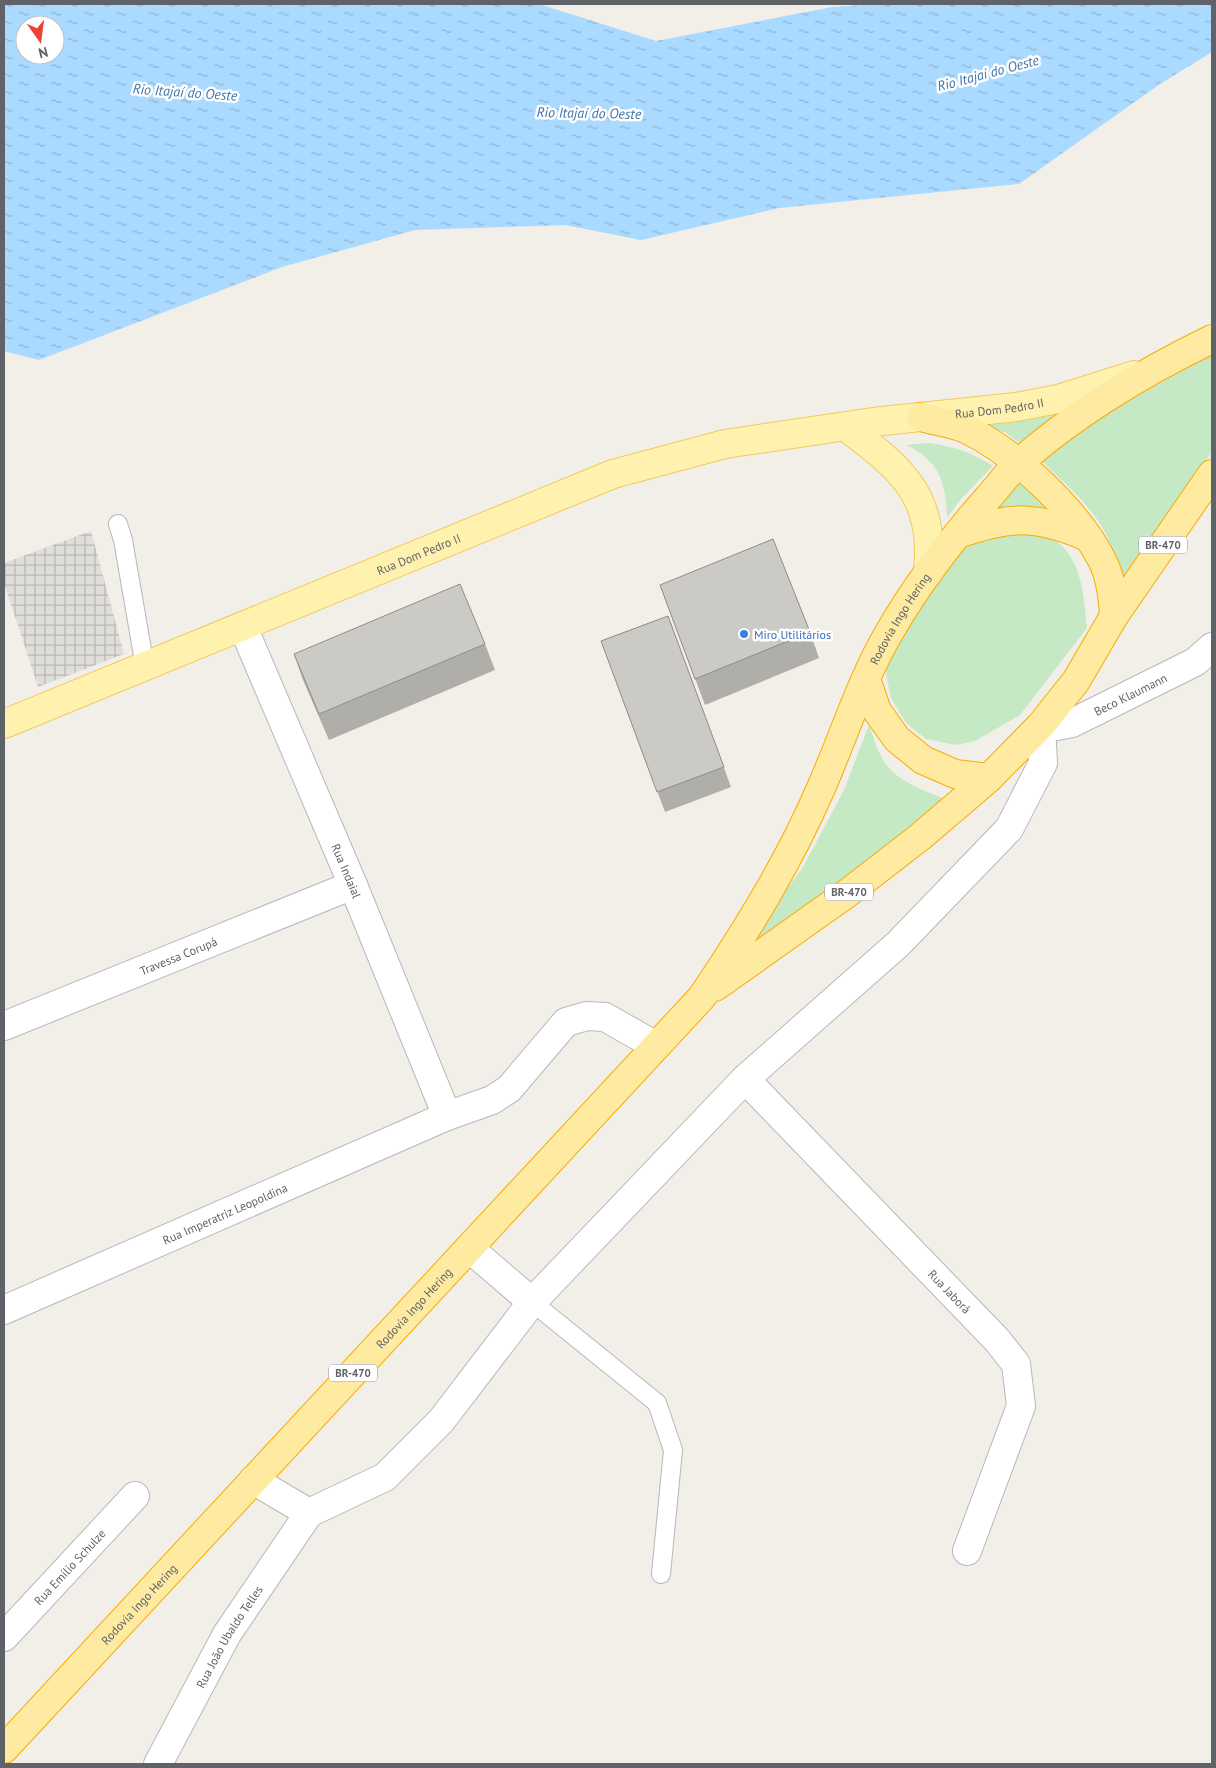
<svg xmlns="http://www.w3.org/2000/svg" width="1216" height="1768" viewBox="0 0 1216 1768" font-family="'PT Sans',sans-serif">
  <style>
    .industrial { fill: url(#industrial-grid) }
    .green { fill: #c5e8c5 }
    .water { fill: url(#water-ripples); fill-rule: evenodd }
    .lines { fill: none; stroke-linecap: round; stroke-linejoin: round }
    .service-casing { stroke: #b5b8bc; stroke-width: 20 }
    .minor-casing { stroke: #b5b8bc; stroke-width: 30 }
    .primary-casing { stroke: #f2c960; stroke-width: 30 }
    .trunk-casing { stroke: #f9ab00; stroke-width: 30 }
    .service { stroke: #fff; stroke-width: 18 }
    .minor { stroke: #fff; stroke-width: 28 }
    .primary { stroke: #fff2af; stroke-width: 28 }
    .trunk { stroke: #feeaa1; stroke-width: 28 }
    .wall { fill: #afaea9 }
    .building { fill: #cccac5; stroke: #8f8d8a }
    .shop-dot { fill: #3f7fe0; stroke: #fff; stroke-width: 2 }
    .labels { text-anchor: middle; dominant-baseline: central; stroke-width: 5; stroke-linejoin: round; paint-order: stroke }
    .shield { fill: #fff; stroke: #8f9295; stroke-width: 1 }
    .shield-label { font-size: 11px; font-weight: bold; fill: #5f6368 }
    .street-label { font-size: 12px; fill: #5f6368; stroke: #fff }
    .shop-label { font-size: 12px; fill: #366cbe; stroke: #fff; text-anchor: start }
    .water-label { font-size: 14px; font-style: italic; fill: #4174aa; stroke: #fff }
  </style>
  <defs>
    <pattern id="industrial-grid" width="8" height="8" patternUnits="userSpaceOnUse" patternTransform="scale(1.25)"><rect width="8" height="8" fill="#e0deda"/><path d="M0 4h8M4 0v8" fill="none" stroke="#b9b8b5"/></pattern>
    <pattern id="water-ripples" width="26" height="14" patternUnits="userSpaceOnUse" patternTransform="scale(1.25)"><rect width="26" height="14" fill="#aadaff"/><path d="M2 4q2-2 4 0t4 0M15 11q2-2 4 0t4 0" fill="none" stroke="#8eb4d2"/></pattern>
  </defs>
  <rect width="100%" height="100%" fill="#f1efe8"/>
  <path class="industrial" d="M 91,531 L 124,654 L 38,687 L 4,583 L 4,563 Z"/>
  <path class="green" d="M 1212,354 L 1212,452 L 1174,504 L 1120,590 C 1118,580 1118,569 1115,559 C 1106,517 1070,489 1041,460 L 1086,425 Z
    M 1075,407 L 1022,445 L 1005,432 L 975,424 L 1049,416 Z
    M 928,443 C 953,446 971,452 993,466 L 961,499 L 947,518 C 946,483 940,461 906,445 Z
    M 1019,475 L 1061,518 L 981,517 Z
    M 992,534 C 1006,534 1024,531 1038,534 C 1081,543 1084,593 1087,628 L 1020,715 L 975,741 L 956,745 L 926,739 L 906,723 L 891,698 L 885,670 L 934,583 L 964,542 Z
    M 869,725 C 874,739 879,757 889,768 C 904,785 932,793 952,802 L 724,975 L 803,867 L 844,790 Z"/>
  <path class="water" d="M 4,4 L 539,4 L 656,41 L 832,7 L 877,4 L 1212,4 L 1212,52 L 1160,84 L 1019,184 L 779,208 L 641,240 L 565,225 L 415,230 L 282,267 L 39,360 L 4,351 ZM 25,25 L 55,25 L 55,55 L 25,55 Z"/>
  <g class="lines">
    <g class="service-casing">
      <path id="service" d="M 118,524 L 123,540 L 145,667
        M 532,1302 L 657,1403 L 673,1450 L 661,1574"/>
    </g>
    <g class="minor-casing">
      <g id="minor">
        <path id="s1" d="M 243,627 L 353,885 L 447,1116"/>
        <path id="s2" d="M 4,1026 L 353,885"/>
        <path id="s3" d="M 745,1079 L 997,1340 L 1016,1364 L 1021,1406 L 967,1551"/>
        <path d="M 469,1248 L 532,1302"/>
        <path id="s4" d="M 4,1310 L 447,1116 L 492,1100 L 509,1089 L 566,1022 L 587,1016 L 605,1017 L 656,1046"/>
        <path d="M 253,1480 L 309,1513"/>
        <path id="s5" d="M 309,1513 L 385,1477 L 441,1421 L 532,1302 L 745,1079 L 898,944 L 1009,829 L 1043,763 L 1041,725 L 1057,726 L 1072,723 L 1195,662 L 1212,647"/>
        <path id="s6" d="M 4,1637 L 135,1496"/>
        <path id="s7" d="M 158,1764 L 227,1634 L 309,1513"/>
      </g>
    </g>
    <g class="primary-casing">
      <g id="primary">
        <path d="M 846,427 C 903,470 935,495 928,573"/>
        <path id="s8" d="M 4,724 L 613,474 L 725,444 L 873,422 L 1016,407 L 1058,399 L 1134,375"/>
      </g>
    </g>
    <g class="trunk-casing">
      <g id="trunk">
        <path d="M 921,417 C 935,421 952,423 966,429 C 1015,452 1077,511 1102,560 C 1111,577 1113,597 1114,616"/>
        <path d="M 958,534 C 1009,516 1035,515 1085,536"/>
        <path d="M 866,679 L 877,711 L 897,739 L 923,760 L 955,774 L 989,778"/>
        <path d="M 715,987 L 849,892 L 920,837 L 989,778 L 1041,725 L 1076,681 L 1114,616 L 1212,474"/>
        <path id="s9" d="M 4,1749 L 702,997 C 747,930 789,862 821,788 C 844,736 861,680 890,631 C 917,584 951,540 987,499 C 998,487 1008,472 1021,461 C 1079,410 1144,372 1212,339"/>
      </g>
    </g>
    <use href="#service" class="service"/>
    <use href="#minor" class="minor"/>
    <use href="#primary" class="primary"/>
    <use href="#trunk" class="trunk"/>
  </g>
  <path class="wall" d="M 660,585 L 810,632 L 819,658 L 705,705 Z
    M 668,616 L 731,787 L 665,812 L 601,641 Z
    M 485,644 L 495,670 L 329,740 L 303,680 L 294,654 Z"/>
  <path class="building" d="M 773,539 L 810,632 L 695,679 L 660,585 Z
    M 460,584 L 485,644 L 319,714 L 294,654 Z
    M 668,616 L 724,767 L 657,792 L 601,641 Z"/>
  <circle class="shop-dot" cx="744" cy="634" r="5"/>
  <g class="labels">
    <g class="shield">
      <rect x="1139" y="536.5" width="48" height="17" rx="4"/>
      <rect x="825" y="883.5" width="48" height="17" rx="4"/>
      <rect x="329" y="1364.5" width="48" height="17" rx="4"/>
    </g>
    <g class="shield-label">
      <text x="1163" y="545">BR-470</text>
      <text x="849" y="892">BR-470</text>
      <text x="353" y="1373">BR-470</text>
    </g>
    <g class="street-label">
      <text stroke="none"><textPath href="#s8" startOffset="1051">Rua Dom Pedro II</textPath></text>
      <text stroke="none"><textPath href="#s8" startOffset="448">Rua Dom Pedro II</textPath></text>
      <text stroke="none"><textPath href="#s9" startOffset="1454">Rodovia Ingo Hering</textPath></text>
      <text stroke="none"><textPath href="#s5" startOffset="1194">Beco Klaumann</textPath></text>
      <text stroke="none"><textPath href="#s1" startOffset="265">Rua Indaial</textPath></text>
      <text stroke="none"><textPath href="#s2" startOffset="188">Travessa Corupá</textPath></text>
      <text stroke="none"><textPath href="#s4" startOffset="241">Rua Imperatriz Leopoldina</textPath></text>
      <text stroke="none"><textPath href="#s3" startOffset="295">Rua Jaborá</textPath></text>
      <text stroke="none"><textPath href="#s9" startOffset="602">Rodovia Ingo Hering</textPath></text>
      <text stroke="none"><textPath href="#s6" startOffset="96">Rua Emílio Schulze</textPath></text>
      <text stroke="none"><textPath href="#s9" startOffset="198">Rodovia Ingo Hering</textPath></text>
      <text stroke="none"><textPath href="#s7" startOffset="146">Rua João Ubaldo Telles</textPath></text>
    </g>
    <g class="shop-label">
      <text x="754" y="634">Miro Utilitários</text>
    </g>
    <g class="water-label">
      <text transform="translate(988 73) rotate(-15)">Rio Itajaí do Oeste</text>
      <text transform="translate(185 92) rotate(4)">Rio Itajaí do Oeste</text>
      <text transform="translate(589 113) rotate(1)">Rio Itajaí do Oeste</text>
    </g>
  </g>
  <rect width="1216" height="1768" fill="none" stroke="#5f6368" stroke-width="10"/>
  <g transform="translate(40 40) rotate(166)"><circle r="24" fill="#ffffff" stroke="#bfc1c3"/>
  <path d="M0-4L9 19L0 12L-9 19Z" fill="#ea4335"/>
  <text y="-8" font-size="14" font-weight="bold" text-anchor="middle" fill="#5f6368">N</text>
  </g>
</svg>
